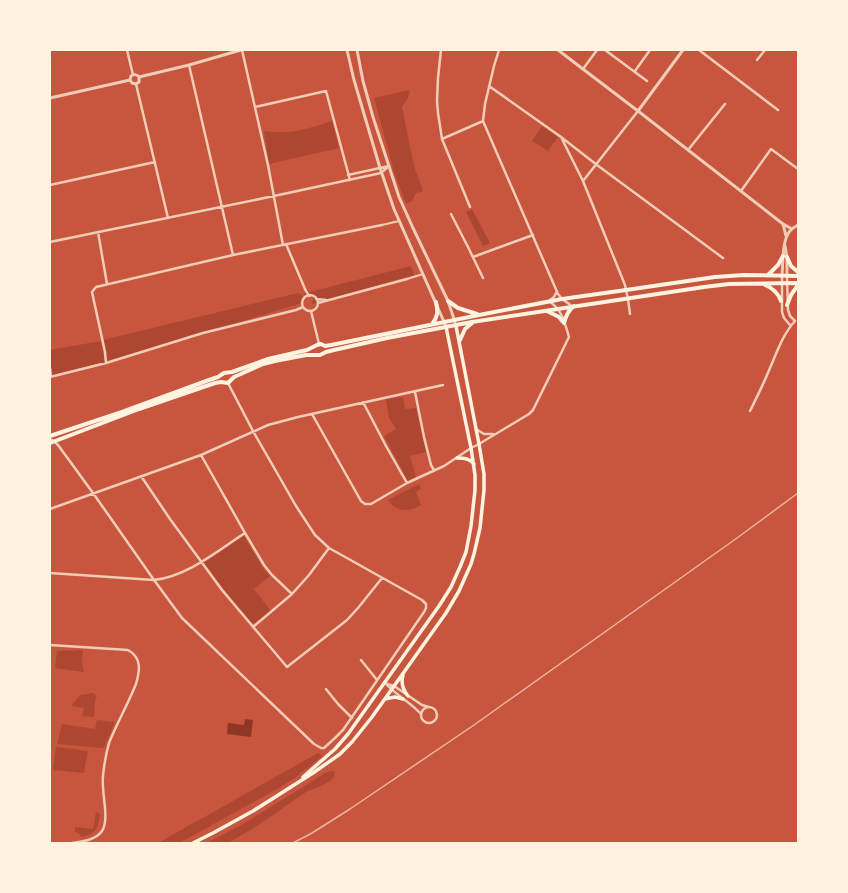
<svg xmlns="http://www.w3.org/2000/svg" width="848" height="893" viewBox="0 0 848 893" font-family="Barlow,sans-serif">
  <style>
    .green { fill: #ae4732 }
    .water { fill: #8f3625 }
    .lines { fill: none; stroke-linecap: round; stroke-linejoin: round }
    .pedestrian { stroke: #f1ccb7; stroke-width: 2 }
    .minor { stroke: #f1ccb7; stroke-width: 2.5 }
    .tertiary { stroke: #f1ccb7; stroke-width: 3 }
    .secondary { stroke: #fff3e0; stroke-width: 3.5 }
    .primary { stroke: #fff3e0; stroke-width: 4 }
    .rail { stroke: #e9b49f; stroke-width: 1.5 }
  </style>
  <rect width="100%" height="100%" fill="#c8553d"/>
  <path class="green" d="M 410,90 L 408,98 L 402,107 L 414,166 L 423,191 L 416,193 L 412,201 L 406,204 L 394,172 L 374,98 Z
    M 332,121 L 339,148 L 269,164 L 264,131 C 291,135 307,129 332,121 Z
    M 542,126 L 558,137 L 548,151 L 532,141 Z
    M 472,209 L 490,243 L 483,246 L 466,212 Z
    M 411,266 L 414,275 L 312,304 L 314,296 L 302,294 Z
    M 298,293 L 305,297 L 302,303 L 217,329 L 107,361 L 103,340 Z
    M 101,341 L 105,362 L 52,375 L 50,369 L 50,350 Z
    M 403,397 L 405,409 L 416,408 L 426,452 L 410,456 L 416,477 L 408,481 L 384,436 L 396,429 L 389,418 L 386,399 Z
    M 419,484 L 421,489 L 416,492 L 421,505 C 409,512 397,513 388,500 Z
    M 244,536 L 264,570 L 270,576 L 254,589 L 271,611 L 253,624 L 239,609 L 204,563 Z
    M 83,650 L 82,661 L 84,672 L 55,668 L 57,651 Z
    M 93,693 L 97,696 L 95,700 L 94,717 L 82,716 L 84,708 L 71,706 L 80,695 Z
    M 97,720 L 115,722 L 104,748 L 57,744 L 62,724 L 95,729 Z
    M 56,747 L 88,751 L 86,761 L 84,773 L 53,770 Z
    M 318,753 L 322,756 L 296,777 L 279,788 L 179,843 L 158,843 Z
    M 333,771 L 335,772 L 334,777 L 330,781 L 323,785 L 306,792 L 260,824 L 228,843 L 207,843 L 243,824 L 327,772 Z
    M 96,812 L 100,814 C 98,827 96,835 81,837 L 79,833 L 75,832 L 75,827 L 93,829 Z"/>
  <path class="water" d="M 245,719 L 253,720 L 251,737 L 227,734 L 228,723 L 244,725 Z"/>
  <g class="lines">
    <path class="pedestrian" d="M 382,225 L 399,221
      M 407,279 L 423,274"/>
    <path class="minor" d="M 127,50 L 133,75
      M 242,50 L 268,165 L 283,245
      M 441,50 L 438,78 L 437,101 L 438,113 L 442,139 L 470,207
      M 499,50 L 494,66 L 485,104 L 483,121 L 558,294 L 562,299 L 572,306
      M 605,50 L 647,81
      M 699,50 L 778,110
      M 757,60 L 765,50
      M 189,65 L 233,255
      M 583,69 L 597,50
      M 635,71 L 650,50
      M 136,84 L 168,218
      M 489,86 L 561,137 L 597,165 L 723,258
      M 255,107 L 326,91 L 350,180
      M 442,139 L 483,121
      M 562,139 L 583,181
      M 688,150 L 725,104
      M 348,175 L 389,166
      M 50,185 L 155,162
      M 741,191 L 771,149 L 798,169
      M 451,214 L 468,247 L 483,278
      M 98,232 L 107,284
      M 50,242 L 274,196 L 381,173 L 389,166
      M 286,244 L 305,289 L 309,296
      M 473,257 L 533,235
      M 782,276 L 782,312 L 784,318 L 790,325
      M302 303a8 8 0 1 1 16 0a8 8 0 1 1-16 0Z
      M 316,299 L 326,300
      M 550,300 L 554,297 L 557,291
      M 318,303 L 407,279
      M 311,311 L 319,344
      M 630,314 L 628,299 L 625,285 L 583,181 L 638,111
      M 106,363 L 105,352 L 92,292 L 96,287 L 233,255 L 382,225
      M 50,368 L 51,377
      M 50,377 L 106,363 L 203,333 L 296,310 L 303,307
      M 415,392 L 424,437 L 431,465 L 434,470
      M 363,402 L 386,446 L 407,483
      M 750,411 C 757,397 764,383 770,368 C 777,352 783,334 795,321 L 790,316 L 788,310 L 787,276
      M 312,414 L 361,501 L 365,504 L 371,504 L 407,483 L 444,466 L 471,448 L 479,444 L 529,414 L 533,410 L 569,337 C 565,324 562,309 550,302
      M 476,429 L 484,434 L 493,434
      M 50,439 L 54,441 L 58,445 L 93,493 L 154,580 L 182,618 L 314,744 L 321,748 L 324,748 L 335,738 L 343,730 L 424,612 L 426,608 L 426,604 L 422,600 L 329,548 L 315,535 L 296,506 L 253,431 L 228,383
      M 201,455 L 245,533 L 264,565 L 272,575 L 292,594
      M 141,476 L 170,519 L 222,590 L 287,667 L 347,620 L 358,608 L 382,578
      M 50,509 L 201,455 L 268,425 L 298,417 L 443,385
      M 50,573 L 154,580 C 188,576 217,551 245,533
      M 253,627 L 292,594 L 309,575 L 329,548
      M 50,645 L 128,650 C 142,658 140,670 136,684 C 128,704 117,723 109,743 C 106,754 104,765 103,776 C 101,792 110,819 102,831 C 96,840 82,842 72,843
      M 361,660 L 377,680
      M 384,683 L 394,686 L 422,705 L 429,707
      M 385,683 C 396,695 410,702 421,714
      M 326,689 L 338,704 L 352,718
      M421 715a8 8 0 1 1 16 0a8 8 0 1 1-16 0Z"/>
    <path class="tertiary" d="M 347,50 L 354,80 L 380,168 L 394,209 L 445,324
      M 357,50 L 363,81 L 373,117 L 399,197 L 413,228 L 448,301 L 455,322
      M 558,50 L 638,111 L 783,224 L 792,229
      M 139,77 L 189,65 L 241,50
      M 130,80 L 132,83 L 136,84 L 139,82 L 139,77
      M 130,80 L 131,76 C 133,74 137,74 139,77
      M 50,98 L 130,80
      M 638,111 L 683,50
      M 783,224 L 786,236
      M 785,246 L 787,257 L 787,276
      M 782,276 C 783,264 782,239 790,231 C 792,228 795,227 798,225"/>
    <path class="secondary" d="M 457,458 C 464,458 469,458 474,464
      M 403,675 C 401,682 403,690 408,696
      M 385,699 L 395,697 L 403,699
      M 303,777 L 335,749 L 348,734 L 439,606 L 451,587 L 460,567 L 466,552 L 471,526 L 475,490 L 475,475 L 471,448 L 446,327
      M 193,843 L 213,833 L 253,811 L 313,773 L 340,754 L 352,742 L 372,717 L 446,613 L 459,591 L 471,564 L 474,554 L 480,528 L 484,490 L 484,474 L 479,444 L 472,408 L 456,326"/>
    <path class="primary" d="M 787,257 L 791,266 L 798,272
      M 768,275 L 778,265 L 783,256
      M 765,285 C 773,288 778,293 781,301
      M 448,301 L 458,308 L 477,314
      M 787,305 L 791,295 L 798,285
      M 547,311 L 559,317 L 564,323
      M 564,323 C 566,316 568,310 574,306
      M 432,324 C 438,317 438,311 436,302
      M 460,340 L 465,329 L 472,323
      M 50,436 L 122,412 L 209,380 L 218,377 L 224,373 L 232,372 L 268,359 L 307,350 L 317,345 L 321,344 L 325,346 L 331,345 L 479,315 L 562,299 L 626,290 L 715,277 L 744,275 L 798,276
      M 50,443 L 139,409 L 215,383 L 221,382 L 228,383 L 234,377 L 263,364 L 275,361 L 306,355 L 320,355 L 326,352 L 334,350 L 387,338 L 472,322 L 704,287 L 729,284 L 798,283"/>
    <path class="rail" d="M 293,843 L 312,833 L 350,809 L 474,725 L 737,538 L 798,493"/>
  </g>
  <rect width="848" height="893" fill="none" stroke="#fff3e0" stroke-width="102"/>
</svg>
